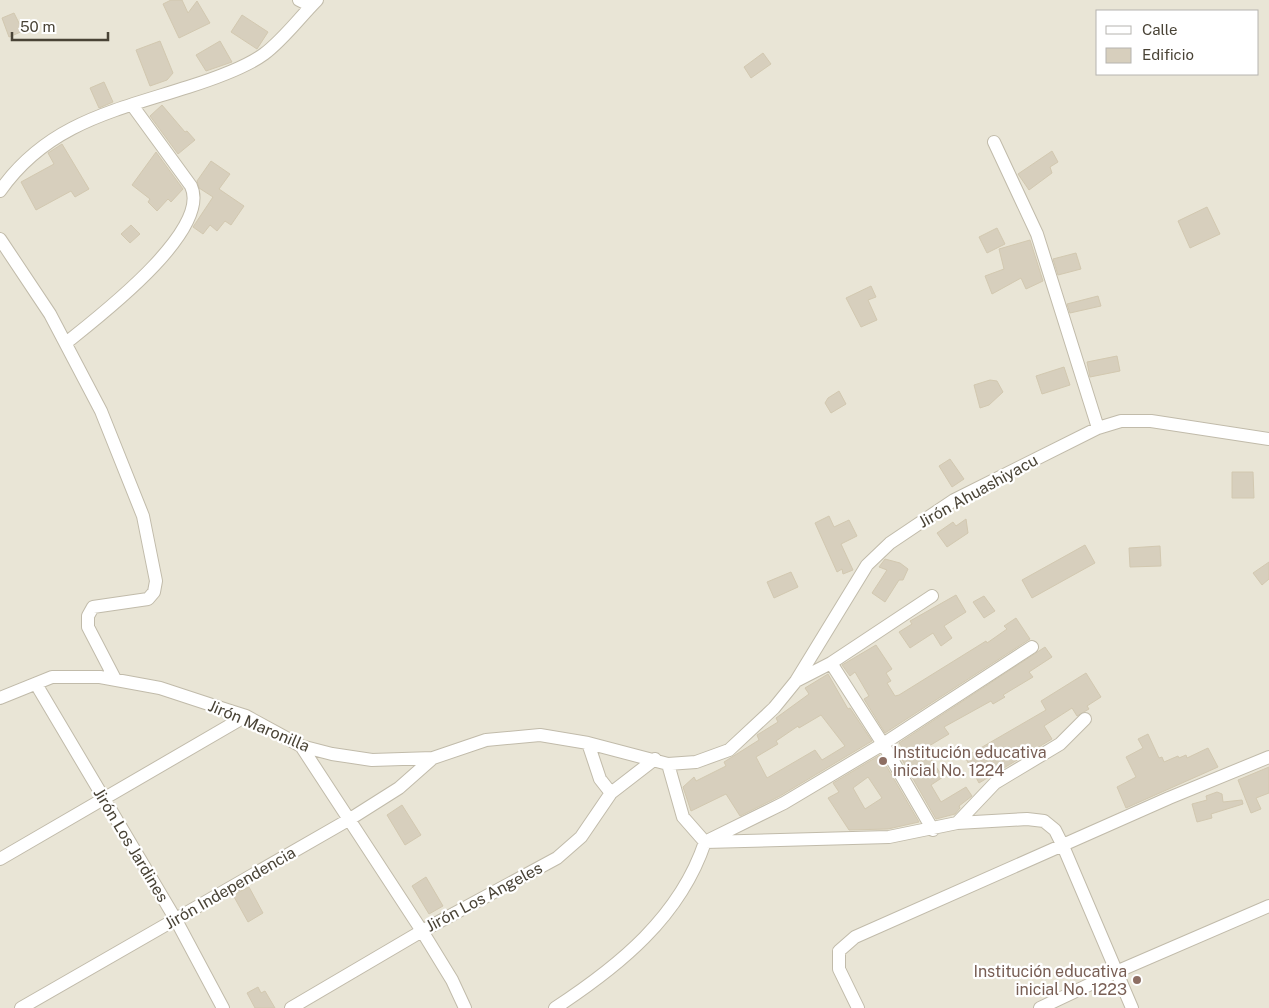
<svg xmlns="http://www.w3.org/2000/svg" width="1269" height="1008" viewBox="0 0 1269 1008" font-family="'Public Sans',sans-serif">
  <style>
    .residential { fill: #e9e5d6; fill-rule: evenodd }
    .building { fill: #d7cfbd; stroke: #d2c8b0; fill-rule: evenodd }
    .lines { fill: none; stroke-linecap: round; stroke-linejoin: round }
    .minor-casing { stroke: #c1bbaa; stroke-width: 14 }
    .minor { stroke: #fff; stroke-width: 12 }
    .education-dot { fill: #8d6e63; stroke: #fff; stroke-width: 2 }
    .labels { text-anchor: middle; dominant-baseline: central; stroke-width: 4.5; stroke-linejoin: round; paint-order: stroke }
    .street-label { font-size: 16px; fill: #494336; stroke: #fff }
    .education-label { font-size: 16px; fill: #785e54; stroke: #fff; text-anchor: start }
  </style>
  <rect width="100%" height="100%" fill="#f5f2e8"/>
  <path class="residential" d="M 0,0 L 1269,0 L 1269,1008 L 0,1008 ZM 1098,11 L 1258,11 L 1258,74 L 1098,74 Z"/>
  <path class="building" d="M 171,0 L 182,0 L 188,13 L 197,1 L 210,23 L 179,38 L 163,4 Z
    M 14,13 L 23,31 L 9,37 L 2,18 Z
    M 242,15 L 268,32 L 257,49 L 231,32 Z
    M 160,41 L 173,73 L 167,80 L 150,86 L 136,50 Z
    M 220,41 L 232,62 L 206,71 L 196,55 Z
    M 763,53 L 771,64 L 751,78 L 744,67 Z
    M 104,82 L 113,102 L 99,108 L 90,88 Z
    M 162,105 L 185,132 L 187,131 L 195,140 L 178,154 L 150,116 Z
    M 62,144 L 89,189 L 75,197 L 71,191 L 36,210 L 21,182 L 54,164 L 48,153 Z
    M 1052,151 L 1058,162 L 1050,167 L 1052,173 L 1029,190 L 1018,174 Z
    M 156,152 L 183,189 L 171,202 L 168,199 L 157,211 L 148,202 L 150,199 L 132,185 Z
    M 211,161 L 230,174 L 219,189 L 244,206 L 231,225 L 225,221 L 217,231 L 210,225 L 203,234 L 193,227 L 213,197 L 199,188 L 197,181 Z
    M 1207,207 L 1220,234 L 1190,248 L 1178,221 Z
    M 131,225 L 140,234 L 130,243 L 121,234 Z
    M 997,228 L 1005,244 L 987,253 L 979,237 Z
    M 1030,240 L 1043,281 L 1026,289 L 1021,278 L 992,294 L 985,276 L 1004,269 L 999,249 Z
    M 1076,253 L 1081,269 L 1058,275 L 1053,259 Z
    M 871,286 L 876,297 L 868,300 L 877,320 L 861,327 L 846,298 Z
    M 1098,296 L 1101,306 L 1070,313 L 1067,304 Z
    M 1117,356 L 1120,371 L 1090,377 L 1087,362 Z
    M 1064,367 L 1070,385 L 1042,394 L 1036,376 Z
    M 990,380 L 997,381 L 1003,392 L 989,405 L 980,408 L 974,385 Z
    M 839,391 L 846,404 L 831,413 L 825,403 L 828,398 Z
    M 950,459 L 964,479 L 952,487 L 939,466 Z
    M 1232,472 L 1253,472 L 1254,498 L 1232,498 Z
    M 829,516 L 834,527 L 849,520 L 857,536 L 841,544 L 853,570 L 843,574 L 842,569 L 837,572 L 815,523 Z
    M 966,519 L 968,533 L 947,547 L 937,533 L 953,522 L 956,526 Z
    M 1085,545 L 1095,563 L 1032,598 L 1022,580 Z
    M 1160,546 L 1161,566 L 1130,567 L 1129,548 Z
    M 885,559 L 900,563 L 908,569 L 903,580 L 899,580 L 885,602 L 872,593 L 887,570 L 879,567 Z
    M 1269,562 L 1269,579 L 1262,585 L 1253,573 Z
    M 791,572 L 798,587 L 774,598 L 767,582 Z
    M 956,595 L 966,612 L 944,626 L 952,638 L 941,646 L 933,633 L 910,648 L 899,632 L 912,624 L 910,621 Z
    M 984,596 L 995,611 L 984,618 L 973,602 Z
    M 1016,618 L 1030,639 L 885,733 L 864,699 L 869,696 L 855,672 L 850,676 L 842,665 L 876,645 L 892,669 L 886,673 L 891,681 L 887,683 L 895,696 L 899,695 L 986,641 L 987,643 L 1007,629 L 1004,626 Z
    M 1045,647 L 1052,657 L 1029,672 L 1033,677 L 1003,695 L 1005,697 L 993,704 L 991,701 L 944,727 L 949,734 L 924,749 L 943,777 L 931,785 L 941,802 L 966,787 L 972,796 L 959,806 L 960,808 L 955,814 L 936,819 L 900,756 L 906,752 L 899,743 Z
    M 1086,673 L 1101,697 L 1087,706 L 1089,709 L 1077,716 L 1072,708 L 1044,726 L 1052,739 L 979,783 L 965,757 L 1046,710 L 1041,701 Z
    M 828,674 L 848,709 L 850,708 L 872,741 L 780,796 L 740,816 L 726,794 L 691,811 L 683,787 L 694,777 L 696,781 L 726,766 L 724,762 L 759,740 L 757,735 L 778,722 L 776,718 L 809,694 L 805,688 ZM 821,715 L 845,746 L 822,760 L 815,750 L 767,778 L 756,757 L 778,744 L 776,741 L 798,726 L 799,728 Z
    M 1148,734 L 1159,758 L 1162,757 L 1164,762 L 1178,756 L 1179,758 L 1186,755 L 1187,758 L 1208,748 L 1218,767 L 1126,808 L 1117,787 L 1136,777 L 1126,757 L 1143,748 L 1138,739 Z
    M 880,755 L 919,822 L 888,829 L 849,830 L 828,798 L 839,792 L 833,783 ZM 868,777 L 882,798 L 865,809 L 853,788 Z
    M 1269,767 L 1269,793 L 1256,798 L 1261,809 L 1251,813 L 1238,780 Z
    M 1217,792 L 1222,794 L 1223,802 L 1242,800 L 1243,804 L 1211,814 L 1212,818 L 1197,822 L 1192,804 L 1207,800 L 1206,796 Z
    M 402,805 L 421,835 L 405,845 L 387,815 Z
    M 426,877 L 443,906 L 429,914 L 412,886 Z
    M 249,887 L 263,913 L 248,922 L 233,895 Z
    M 258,987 L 261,993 L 265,991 L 275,1008 L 255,1008 L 247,993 Z"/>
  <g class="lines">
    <g class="minor-casing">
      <path id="minor" d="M 299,0 L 311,6
        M 994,142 L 1037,234 L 1098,428
        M 0,191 C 47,124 113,111 188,87 C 210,80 245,68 264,54 C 283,40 300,17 317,0
        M 0,239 L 50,314 L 101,411 L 143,516 L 156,581 L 154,592 L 148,599 L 93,607 L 88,616 L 88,627 L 115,679
        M 66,343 C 97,318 212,231 191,186 L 132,105
        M 831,663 L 932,596
        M 796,681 L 831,663 L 883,744 L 933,830
        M 36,684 L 176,920 L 223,1008
        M 0,698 L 52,677 L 100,677 L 160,688 L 227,710 L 246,716 L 301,746 L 332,754 L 372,760 L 433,758 L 486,740 L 540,735 L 588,743 L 668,764 L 696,762 L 729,750 L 774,708 L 796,681 L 867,565 L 890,543 L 954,500 L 1098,428 L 1121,421 L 1151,421 L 1269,439
        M 588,743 L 600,779 L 611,793
        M 301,746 L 422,931 L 452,980 L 465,1008
        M 668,764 L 683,817 L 705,842
        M 957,823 L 995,783 L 1060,744 L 1085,719
        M 709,840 L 784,803 L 883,744 L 1032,647
        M 705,842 L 889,837 L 957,823 L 1027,819 L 1044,821 L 1055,830 L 1063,846 L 1132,1008
        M 0,859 L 246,716
        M 21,1008 L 350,819 L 399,788 L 433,758
        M 291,1008 L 422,931 L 557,858 L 581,837 L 611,793 L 655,759
        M 555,1008 C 619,966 680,917 705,842
        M 858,1008 L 839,969 L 839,951 L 855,937 L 1169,798 L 1269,757
        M 1040,1008 L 1116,972 L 1269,906"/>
    </g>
    <use href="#minor" class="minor"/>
  </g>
  <g class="education-dot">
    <circle cx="883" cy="761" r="5"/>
    <circle cx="1137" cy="980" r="5"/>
  </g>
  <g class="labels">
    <g class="street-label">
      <text transform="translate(978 491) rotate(-29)">Jirón Ahuashiyacu</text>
      <text transform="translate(259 726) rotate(23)">Jirón Maronilla</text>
      <text transform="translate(131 845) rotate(59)">Jirón Los Jardines</text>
      <text transform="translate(230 888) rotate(-30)">Jirón Independencia</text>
      <text transform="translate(484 897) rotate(-28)">Jirón Los Angeles</text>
    </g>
    <g class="education-label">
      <text x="893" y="752">Institución educativa<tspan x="893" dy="18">inicial No. 1224</tspan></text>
      <text x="1127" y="971" text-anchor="end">Institución educativa<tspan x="1127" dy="18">inicial No. 1223</tspan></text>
    </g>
  </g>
  <rect x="1096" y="10" width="162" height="65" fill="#ffffff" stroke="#b6b4af"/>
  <rect x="1106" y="26" width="25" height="8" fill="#ffffff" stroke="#b6b4af"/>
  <text x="1142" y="35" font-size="15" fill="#494336">Calle</text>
  <rect x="1106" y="48" width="25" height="15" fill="#d7cfbd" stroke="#b6b4af"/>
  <text x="1142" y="60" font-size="15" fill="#494336">Edificio</text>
  <path d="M12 32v8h96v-8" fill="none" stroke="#494336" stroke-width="2.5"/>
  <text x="20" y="32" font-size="15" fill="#494336" stroke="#ffffff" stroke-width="4" paint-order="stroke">50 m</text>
</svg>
